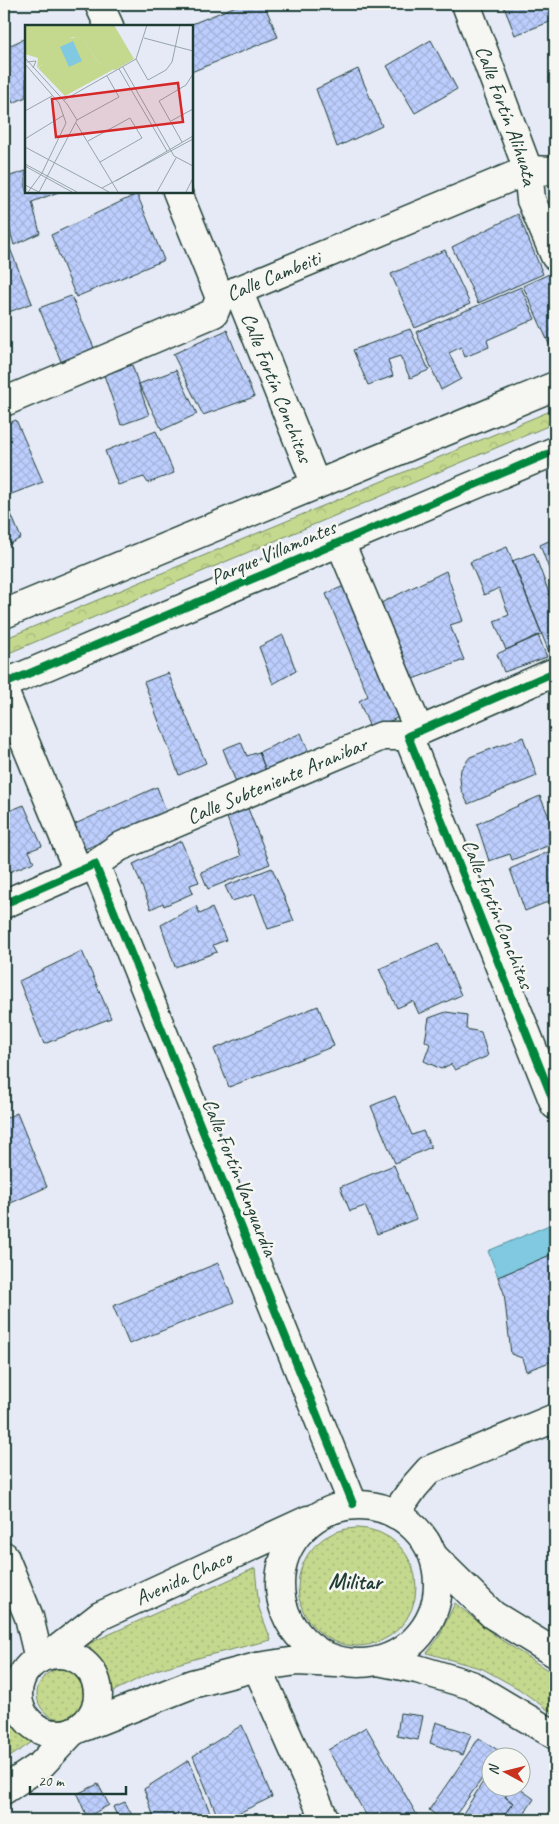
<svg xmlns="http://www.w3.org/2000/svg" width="559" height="1824" viewBox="0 0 559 1824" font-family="Caveat,sans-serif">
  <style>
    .grass { fill: url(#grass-dots); stroke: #728a61 }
    .park { fill: url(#park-crowns); stroke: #728a61 }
    .water { fill: #80c9e1; stroke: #59919c }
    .building { fill: url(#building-cross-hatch); stroke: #1f3d34 }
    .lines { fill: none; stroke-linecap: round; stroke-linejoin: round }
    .minor-casing { stroke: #1f3d34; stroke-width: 31 }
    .major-casing { stroke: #1f3d34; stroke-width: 31 }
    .minor { stroke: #f6f6f2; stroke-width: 28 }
    .major { stroke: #f6f6f2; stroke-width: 28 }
    .cycleway-casing { stroke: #f6f6f2; stroke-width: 11 }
    .cycleway { stroke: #00873e; stroke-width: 8 }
    .labels { text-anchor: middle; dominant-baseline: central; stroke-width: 5; stroke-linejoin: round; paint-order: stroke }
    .street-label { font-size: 21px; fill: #1f3d34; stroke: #f6f6f2 }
    .neighbourhood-label { font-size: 22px; font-weight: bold; fill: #1f3d34; stroke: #f6f6f2 }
    .inset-road { fill: none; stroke: #96a5a8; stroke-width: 1 }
    .view { fill: #d62828; fill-opacity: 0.15; stroke: #d62828; stroke-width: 2.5 }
    .inset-edge { fill: none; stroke: #1f3d34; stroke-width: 2.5 }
  </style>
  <defs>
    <pattern id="grass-dots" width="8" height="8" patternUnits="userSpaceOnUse" patternTransform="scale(1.25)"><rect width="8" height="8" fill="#c4d88e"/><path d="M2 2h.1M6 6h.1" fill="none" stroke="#a8ba7b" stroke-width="1.8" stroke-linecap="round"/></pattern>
    <pattern id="park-crowns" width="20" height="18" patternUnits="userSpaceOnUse" patternTransform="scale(1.25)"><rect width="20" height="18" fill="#c4d88e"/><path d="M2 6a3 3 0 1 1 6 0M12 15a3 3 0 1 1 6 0" fill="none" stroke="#a8ba7b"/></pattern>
    <pattern id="building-cross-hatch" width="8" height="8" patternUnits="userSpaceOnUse" patternTransform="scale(1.25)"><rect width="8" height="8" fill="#bdcefe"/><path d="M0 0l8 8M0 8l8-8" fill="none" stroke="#a2b2da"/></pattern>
  </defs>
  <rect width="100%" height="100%" fill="#e5eaf6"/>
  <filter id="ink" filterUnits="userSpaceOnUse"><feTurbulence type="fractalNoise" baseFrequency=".02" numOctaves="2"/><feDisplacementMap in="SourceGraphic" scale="10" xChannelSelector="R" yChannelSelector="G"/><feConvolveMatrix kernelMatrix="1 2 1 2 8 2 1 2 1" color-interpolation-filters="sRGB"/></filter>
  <g filter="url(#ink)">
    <path class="grass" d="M298 1587a59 59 0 1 1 118 0a59 59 0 1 1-118 0Z
      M 255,1568 L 259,1608 L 271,1640 L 205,1656 L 156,1670 L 114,1691 L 88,1644 Z
      M 455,1603 L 494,1635 L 555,1675 L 555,1715 L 519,1689 L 483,1669 L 427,1653 L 439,1637 Z
      M37 1694a25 25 0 1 1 50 0a25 25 0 1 1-50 0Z
      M 8,1709 L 32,1742 L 4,1761 L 4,1712 Z"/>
    <path class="park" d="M 555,409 L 555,423 L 4,655 L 4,639 Z"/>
    <path class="water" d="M 549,1225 L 555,1239 L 555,1253 L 498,1277 L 488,1251 Z"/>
    <path class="building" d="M 241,4 L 264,4 L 278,37 L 191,72 L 191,26 L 187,26 Z
      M 503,4 L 555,4 L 555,20 L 515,35 Z
      M 26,38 L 26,97 L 13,103 L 4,81 L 4,48 Z
      M 431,40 L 457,89 L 415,113 L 387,66 Z
      M 358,69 L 382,126 L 337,147 L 316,89 Z
      M 26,171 L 26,191 L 61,191 L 32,202 L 40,233 L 14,245 L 4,210 L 4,178 Z
      M 137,194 L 164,260 L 76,297 L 51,235 Z
      M 518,214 L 543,274 L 478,303 L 452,247 Z
      M 9,246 L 32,303 L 4,314 L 4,248 Z
      M 445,250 L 470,304 L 415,328 L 391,274 Z
      M 549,274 L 555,291 L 555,341 L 549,344 L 523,286 Z
      M 521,287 L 535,319 L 487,340 L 489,347 L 465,357 L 461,347 L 449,353 L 461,379 L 441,390 L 416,332 Z
      M 71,296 L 96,352 L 63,366 L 39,308 Z
      M 410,329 L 429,370 L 410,378 L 400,356 L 388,360 L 393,376 L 368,385 L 353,350 Z
      M 227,330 L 254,397 L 203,415 L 173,354 Z
      M 132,365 L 149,415 L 121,425 L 104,375 Z
      M 176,370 L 197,414 L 162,430 L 139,384 Z
      M 16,420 L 43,482 L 9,495 L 4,482 L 4,425 Z
      M 156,431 L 174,473 L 148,483 L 144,477 L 118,485 L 105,451 Z
      M 4,497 L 21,538 L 4,547 Z
      M 555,538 L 555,585 L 540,545 Z
      M 507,547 L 542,634 L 506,650 L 494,621 L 509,615 L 499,588 L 484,595 L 470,562 Z
      M 534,553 L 555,609 L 555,650 L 549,652 L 512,561 Z
      M 446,571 L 463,621 L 450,625 L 464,660 L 410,680 L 377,605 Z
      M 346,585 L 399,717 L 371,730 L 359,701 L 368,696 L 326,594 Z
      M 283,635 L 296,671 L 273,684 L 259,647 Z
      M 538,635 L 547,657 L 504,672 L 497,654 Z
      M 168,673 L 206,763 L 179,775 L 144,682 Z
      M 301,733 L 310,755 L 267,774 L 259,752 Z
      M 523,737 L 537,776 L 468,804 L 461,789 L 460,777 L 461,769 L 470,757 Z
      M 241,742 L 247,756 L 259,752 L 267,774 L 237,785 L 223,749 Z
      M 157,787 L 167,814 L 85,849 L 73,825 Z
      M 540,796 L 555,831 L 555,843 L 512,860 L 510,854 L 489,861 L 477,824 Z
      M 24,805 L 42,846 L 29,851 L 34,862 L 4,874 L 4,813 Z
      M 247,806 L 270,864 L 208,889 L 201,872 L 241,856 L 226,815 Z
      M 181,841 L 199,882 L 190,885 L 193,893 L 164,906 L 163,903 L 151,909 L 133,864 Z
      M 555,849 L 555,899 L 525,911 L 510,869 Z
      M 272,868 L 294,921 L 268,929 L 255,894 L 232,901 L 225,886 Z
      M 196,906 L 200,914 L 212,908 L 226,940 L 213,945 L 217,952 L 175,967 L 161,925 Z
      M 438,943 L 461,995 L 419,1014 L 413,1001 L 397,1008 L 379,969 Z
      M 82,951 L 111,1018 L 44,1044 L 19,981 Z
      M 318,1006 L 334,1046 L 229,1087 L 214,1049 Z
      M 446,1012 L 467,1015 L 466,1029 L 481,1032 L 488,1056 L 455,1070 L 451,1064 L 441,1069 L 424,1061 L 430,1044 L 425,1041 L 429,1018 Z
      M 395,1096 L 412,1135 L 423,1131 L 431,1147 L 395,1163 L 371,1106 Z
      M 17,1113 L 47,1187 L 4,1206 L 4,1119 Z
      M 394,1165 L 416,1219 L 377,1234 L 365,1206 L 350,1211 L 340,1187 Z
      M 555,1253 L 555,1360 L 526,1371 L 522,1358 L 511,1354 L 504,1293 L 498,1277 Z
      M 218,1263 L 234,1302 L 129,1344 L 113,1306 Z
      M 400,1713 L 423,1716 L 418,1740 L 397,1736 Z
      M 436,1722 L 471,1734 L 463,1755 L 430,1743 Z
      M 242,1725 L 272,1797 L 224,1820 L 219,1820 L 193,1756 Z
      M 366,1727 L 417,1815 L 409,1820 L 369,1820 L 328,1750 Z
      M 479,1738 L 501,1752 L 498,1756 L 492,1756 L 492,1765 L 452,1820 L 442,1820 L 429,1810 Z
      M 189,1760 L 213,1820 L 155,1820 L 144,1789 Z
      M 491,1769 L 492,1786 L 511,1786 L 512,1788 L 505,1797 L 513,1803 L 500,1820 L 459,1820 Z
      M 98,1784 L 109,1805 L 87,1817 L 77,1794 Z
      M 512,1786 L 516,1786 L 534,1799 L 520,1820 L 500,1820 L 513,1803 L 505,1797 Z
      M 125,1802 L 133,1817 L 126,1820 L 119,1820 L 113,1807 Z"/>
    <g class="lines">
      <g class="minor-casing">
        <g id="minor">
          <path d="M 99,4 L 109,26"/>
          <path id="s1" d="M 466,4 L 528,170 L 531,200 L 555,256"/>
          <path d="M 177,191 L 220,298"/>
          <path id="s2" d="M 238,290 L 316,485"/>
          <path id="s3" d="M 4,402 L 214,313 L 220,298 L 528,170 L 555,171"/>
          <path d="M 340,542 L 419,731"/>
          <path d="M 4,614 L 555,386"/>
          <path d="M 4,684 L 555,451"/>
          <path d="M 4,691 L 78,871"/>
          <path d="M 408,736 L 555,1105"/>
          <path d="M 95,864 L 353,1504"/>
          <path id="s4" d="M 4,904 L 95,864 L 119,847 L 382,736 L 408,736 L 555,672"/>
          <path d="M 395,1514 L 414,1487 L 429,1470 L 555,1418"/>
          <path d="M 4,1556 L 29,1617 L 39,1659"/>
          <path d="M 257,1667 L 325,1820"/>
        </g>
      </g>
      <g class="major-casing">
        <g id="major">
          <circle cx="359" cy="1584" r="79"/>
          <path d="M 434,1557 L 493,1615 L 555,1653"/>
          <circle cx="58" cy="1694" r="40"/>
          <path id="s5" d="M 50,1655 L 100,1616 L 308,1520"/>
          <path d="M 378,1661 L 417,1669 L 471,1685 L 555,1735"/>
          <path d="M 83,1727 L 192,1684 L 257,1667 L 297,1661 L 336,1663"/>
          <path d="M 4,1790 L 41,1765 L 72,1732"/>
        </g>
      </g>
      <use href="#minor" class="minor"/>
      <use href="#major" class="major"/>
      <g class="cycleway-casing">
        <path id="cycleway" d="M 555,672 L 408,736 L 555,1105
          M 4,684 L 555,451
          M 4,904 L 95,864 L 353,1504"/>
      </g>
      <use href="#cycleway" class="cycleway"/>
    </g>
  </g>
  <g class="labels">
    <g class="street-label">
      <text stroke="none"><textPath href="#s1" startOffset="119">Calle Fortín Alihuata</textPath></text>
      <text stroke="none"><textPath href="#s3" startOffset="302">Calle Cambeiti</textPath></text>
      <text stroke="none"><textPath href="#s2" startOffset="105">Calle Fortín Conchitas</textPath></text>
      <text transform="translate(273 552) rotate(-23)">Parque Villamontes</text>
      <text stroke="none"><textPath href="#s4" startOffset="300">Calle Subteniente Aranibar</textPath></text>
      <text transform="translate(498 914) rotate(68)">Calle Fortín Conchitas</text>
      <text transform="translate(240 1177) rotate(68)">Calle Fortín Vanguardia</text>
      <text stroke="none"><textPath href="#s5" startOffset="155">Avenida Chaco</textPath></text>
    </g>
    <g class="neighbourhood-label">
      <text x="355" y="1582">Militar</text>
    </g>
  </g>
  <g transform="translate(25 25)">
    <rect width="168" height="168" fill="#e5eaf6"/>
    <path d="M 0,0 L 89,0 L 109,34 L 90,45 L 73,37 L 57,13 L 47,12 L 20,28 L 19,38 L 12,43 L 13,33 L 0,29 Z" fill="#c4d88e"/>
    <path d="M23 8a8 8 0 1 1 16 0a8 8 0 1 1-16 0ZM 52,12 L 57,13 L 73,37 L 89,44 L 40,71 L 13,43 L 19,38 L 19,28 L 41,14 Z" fill="#c4d88e"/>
    <path d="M 48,16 L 57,36 L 44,42 L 35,22 Z" fill="#80c9e1"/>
    <path class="inset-road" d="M 119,13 L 168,26M 0,33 L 42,79 L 52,95 L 14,167M 111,34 L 123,55 L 141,45 L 147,37 L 155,0M 2,37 L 11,36 L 8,43M 0,39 L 34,78 L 41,98 L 17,148 L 3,167M 98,42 L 149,131 L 168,141M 94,44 L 142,126M 39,75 L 111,34 L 122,0M 0,86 L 27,71M 52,95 L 94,72 L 82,51M 146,96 L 168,84M 51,98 L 93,167M 0,114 L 39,90M 63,116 L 105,93 L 117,113 L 75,137M 157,117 L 134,76 L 161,60 L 168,49M 0,122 L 84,167M 0,139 L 52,167M 0,141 L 47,167M 91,156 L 168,111M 0,160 L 14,167M 77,163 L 168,114M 132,167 L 151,133M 161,167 L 168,153"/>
    <path class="view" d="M 153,58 L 158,97 L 31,112 L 27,74 Z"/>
    <rect width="168" height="168" class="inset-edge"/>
  </g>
  <rect width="559" height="1824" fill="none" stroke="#f6f6f2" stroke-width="20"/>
  <rect x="10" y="10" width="539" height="1804" fill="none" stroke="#1f3d34" stroke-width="2" filter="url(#ink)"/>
  <g transform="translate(506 1772) rotate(277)"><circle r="24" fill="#f6f6f2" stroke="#a0aca6"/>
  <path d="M0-4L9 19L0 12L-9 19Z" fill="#c8321e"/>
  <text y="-8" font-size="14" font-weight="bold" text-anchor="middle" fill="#1f3d34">N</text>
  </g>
  <path d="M30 1786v8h96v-8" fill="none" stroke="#1f3d34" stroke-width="2.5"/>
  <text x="38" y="1786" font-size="15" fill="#1f3d34" stroke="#f6f6f2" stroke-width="4" paint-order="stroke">20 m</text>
</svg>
